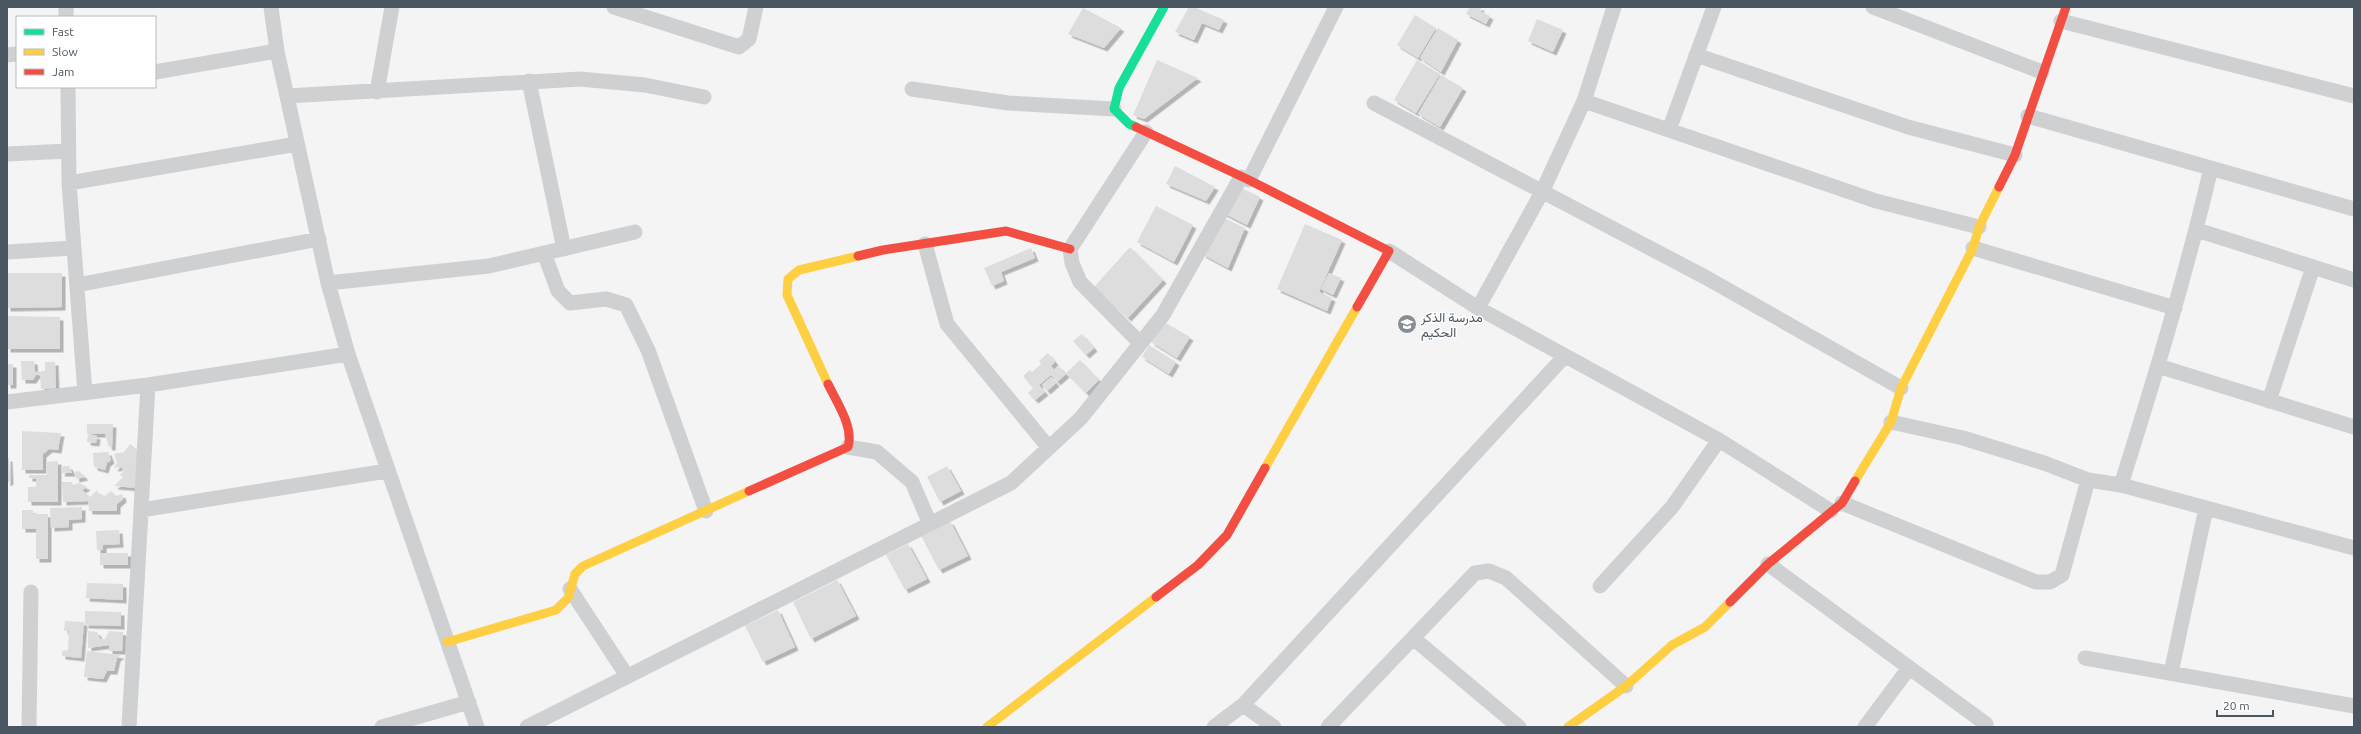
<svg xmlns="http://www.w3.org/2000/svg" width="2361" height="734" viewBox="0 0 2361 734" font-family="Ubuntu,Vazirmatn,sans-serif">
  <style>
    .building { fill: #ddddde; filter: url(#shadow) }
    .lines { fill: none; stroke-linecap: round; stroke-linejoin: round }
    .street { stroke: #ced0d2; stroke-width: 15 }
    .fast { stroke: #16e098; stroke-width: 9 }
    .slow { stroke: #ffcf43; stroke-width: 9 }
    .jam { stroke: #f24e42; stroke-width: 9 }
    .labels { text-anchor: middle; dominant-baseline: central; stroke-width: 3; stroke-linejoin: round; paint-order: stroke }
    .poi-label { font-size: 13px; fill: #4a5661; stroke: #fff; text-anchor: start }
  </style>
  <defs>
    <filter id="shadow"><feDropShadow dx="3.5" dy="3.5" stdDeviation="0" flood-color="#0004"/></filter>
  </defs>
  <rect width="100%" height="100%" fill="#f4f4f4"/>
  <path class="building" d="M 1189,7 L 1194,7 L 1224,20 L 1219,30 L 1202,23 L 1194,40 L 1175,32 Z
    M 1470,7 L 1481,7 L 1480,11 L 1490,16 L 1486,24 L 1466,14 Z
    M 1083,8 L 1121,28 L 1104,48 L 1068,34 Z
    M 1415,15 L 1436,28 L 1418,58 L 1397,45 Z
    M 1537,19 L 1563,30 L 1553,52 L 1528,41 Z
    M 1438,28 L 1458,40 L 1441,72 L 1420,58 Z
    M 1157,60 L 1198,78 L 1144,119 L 1133,115 Z
    M 1417,60 L 1440,74 L 1416,113 L 1394,100 Z
    M 1441,75 L 1463,88 L 1440,127 L 1418,114 Z
    M 1175,166 L 1215,187 L 1206,201 L 1166,184 Z
    M 1236,185 L 1260,197 L 1247,225 L 1223,213 Z
    M 1156,206 L 1193,225 L 1174,262 L 1137,242 Z
    M 1222,217 L 1245,228 L 1228,268 L 1202,254 Z
    M 1305,224 L 1342,240 L 1319,292 L 1332,298 L 1327,311 L 1277,289 Z
    M 1130,247 L 1163,280 L 1128,318 L 1094,287 Z
    M 1031,248 L 1035,258 L 1001,272 L 1004,281 L 992,286 L 984,268 Z
    M 7,273 L 62,273 L 62,307 L 7,308 Z
    M 1329,273 L 1341,278 L 1333,295 L 1321,289 Z
    M 7,316 L 60,317 L 60,349 L 7,349 Z
    M 1164,322 L 1190,337 L 1177,358 L 1151,342 Z
    M 1082,334 L 1094,348 L 1086,355 L 1073,341 Z
    M 1149,345 L 1176,362 L 1169,374 L 1142,357 Z
    M 1048,353 L 1055,362 L 1051,366 L 1054,370 L 1059,366 L 1066,374 L 1057,382 L 1051,375 L 1039,385 L 1045,392 L 1035,400 L 1028,393 L 1033,388 L 1023,376 L 1030,370 L 1032,372 L 1041,364 L 1039,361 Z
    M 1080,360 L 1099,380 L 1086,393 L 1066,373 Z
    M 21,361 L 34,361 L 35,372 L 45,371 L 45,362 L 55,362 L 56,388 L 41,389 L 40,375 L 36,375 L 33,380 L 22,380 Z
    M 7,364 L 13,364 L 13,385 L 7,385 Z
    M 1051,377 L 1056,383 L 1047,391 L 1042,385 Z
    M 87,424 L 113,424 L 112,447 L 109,447 L 105,434 L 87,434 Z
    M 22,431 L 61,433 L 58,450 L 49,449 L 43,454 L 43,470 L 22,470 Z
    M 88,434 L 97,436 L 96,443 L 87,442 Z
    M 130,444 L 140,452 L 137,488 L 114,486 L 123,477 L 120,475 L 124,471 L 121,467 L 114,468 L 117,463 L 114,454 L 124,452 Z
    M 108,452 L 111,460 L 107,463 L 105,470 L 94,467 L 93,453 Z
    M 7,458 L 9,458 L 10,481 L 7,483 Z
    M 58,461 L 58,502 L 28,502 L 28,487 L 36,487 L 36,478 L 29,478 L 29,475 L 47,475 L 46,462 Z
    M 63,466 L 69,466 L 72,473 L 61,473 Z
    M 947,466 L 961,491 L 940,502 L 927,477 Z
    M 79,471 L 85,477 L 76,479 L 75,472 Z
    M 62,482 L 72,482 L 73,485 L 79,483 L 87,487 L 82,490 L 90,497 L 97,490 L 99,494 L 105,496 L 111,491 L 116,496 L 122,494 L 123,499 L 117,504 L 117,511 L 89,511 L 88,501 L 63,502 Z
    M 82,507 L 82,519 L 69,520 L 69,527 L 51,528 L 50,508 Z
    M 22,510 L 33,510 L 33,514 L 48,514 L 48,559 L 36,559 L 36,529 L 22,529 Z
    M 950,521 L 968,556 L 939,570 L 921,536 Z
    M 119,530 L 120,544 L 103,545 L 103,550 L 97,550 L 96,531 Z
    M 908,544 L 927,579 L 905,590 L 886,555 Z
    M 100,553 L 128,553 L 128,565 L 100,565 Z
    M 837,580 L 856,616 L 811,639 L 793,602 Z
    M 87,583 L 123,584 L 123,600 L 86,598 Z
    M 778,610 L 795,647 L 763,662 L 745,626 Z
    M 85,611 L 121,612 L 121,626 L 85,625 Z
    M 65,621 L 84,622 L 81,658 L 62,656 L 62,651 L 68,650 L 69,631 L 64,631 Z
    M 88,631 L 97,632 L 100,639 L 105,639 L 109,631 L 123,632 L 122,651 L 109,651 L 109,645 L 88,648 Z
    M 87,651 L 121,655 L 117,658 L 114,671 L 107,671 L 103,679 L 84,677 Z"/>
  <g class="lines">
    <path class="street" d="M 66,7 L 66,17
      M 271,7 L 277,51 L 328,283 L 348,354 L 477,727
      M 614,7 L 739,47 L 749,39 L 756,7
      M 1873,7 L 2042,72
      M 2061,21 L 2354,96
      M 7,55 L 17,54
      M 1696,55 L 1908,127 L 2015,155
      M 155,72 L 277,51
      M 529,81 L 564,249
      M 68,87 L 69,183 L 85,393
      M 912,89 L 1008,103 L 1114,109
      M 377,92 L 392,7
      M 287,96 L 580,79 L 645,85 L 704,97
      M 1584,101 L 1876,201 L 1979,227
      M 1374,103 L 1705,277 L 1901,388
      M 2028,116 L 2354,209
      M 1669,130 L 1714,7
      M 7,154 L 68,151
      M 1249,180 L 1336,7
      M 69,183 L 297,144
      M 2197,230 L 2354,280
      M 925,244 L 947,324 L 1049,448
      M 1973,248 L 2175,308
      M 1389,251 L 1478,308 L 1719,440 L 1831,511
      M 7,252 L 74,248
      M 544,253 L 558,291 L 570,303 L 606,299 L 626,305 L 648,350 L 706,511
      M 328,283 L 489,266 L 635,232
      M 77,285 L 319,239
      M 1478,308 L 1542,192 L 1584,101 L 1614,7
      M 1140,343 L 1080,282 L 1072,263 L 1070,249 L 1146,132
      M 2158,366 L 2354,427
      M 2269,401 L 2313,267
      M 7,402 L 148,385 L 348,354
      M 1891,422 L 1963,438 L 2044,463 L 2088,480 L 2121,485 L 2354,548
      M 848,447 L 877,452 L 912,482 L 930,524
      M 2121,485 C 2154,380 2186,275 2211,168
      M 1842,503 L 2036,582 L 2050,582 L 2062,575 L 2088,480
      M 141,510 L 387,471
      M 1768,564 L 1986,724 L 1986,727
      M 1600,586 L 1672,507 L 1719,440
      M 570,589 L 627,676
      M 1413,638 L 1519,727
      M 2085,658 L 2354,706
      M 2171,673 L 2206,508
      M 1243,705 L 1274,727
      M 29,727 L 31,592
      M 129,727 L 148,385
      M 382,727 L 469,702
      M 527,727 L 1011,483 L 1081,418 L 1163,315 L 1241,177
      M 1214,727 L 1243,705 L 1564,357
      M 1328,727 L 1475,573 L 1489,571 L 1506,578 L 1626,686
      M 1865,727 L 1909,668"/>
    <path class="fast" d="M 1136,127 L 1129,124 L 1114,109 L 1119,88 L 1164,7"/>
    <path class="slow" d="M 828,384 L 787,295 L 788,279 L 799,270 L 858,256
      M 1265,468 L 1357,307
      M 1855,481 L 1891,422 L 1901,388 L 1973,248 L 1979,227 L 1999,187
      M 447,642 L 556,610 L 568,598 L 575,574 L 583,566 L 749,491
      M 987,727 L 1156,597
      M 1568,727 L 1626,686 L 1672,645 L 1705,627 L 1730,602"/>
    <path class="jam" d="M 1136,127 L 1249,180 L 1389,251 L 1357,307
      M 1999,187 L 2015,155 L 2066,7
      M 858,256 L 883,250 L 1006,231 L 1070,249
      M 749,491 L 848,447 C 854,427 837,403 828,384
      M 1156,597 L 1198,565 L 1227,535 L 1265,468
      M 1730,602 L 1768,564 L 1842,503 L 1855,481"/>
  </g>
  <defs>
    <g id="school-disc" transform="scale(1)"><circle r="9.5" fill="#868d94" stroke="#fff"/><path d="M0-5L7-2L0 1L-7-2ZM-4 1L0 2.5L4 1V4Q0 6-4 4Z" fill="#fff"/></g>
  </defs>
  <g fill-rule="evenodd">
    <use href="#school-disc" x="1407" y="324"/>
  </g>
  <g class="labels">
    <g class="poi-label">
      <text x="1421" y="317">مدرسة الذكر<tspan x="1421" dy="15">الحكيم</tspan></text>
    </g>
  </g>
  <rect width="2361" height="734" fill="none" stroke="#4a5661" stroke-width="16"/>
  <rect x="16" y="16" width="140" height="72" fill="#ffffff" stroke="#b7bbc0"/>
  <rect x="24" y="29" width="20" height="6" fill="#16e098" stroke="#b7bbc0"/>
  <text x="52" y="36" font-size="12" fill="#4a5661">Fast</text>
  <rect x="24" y="49" width="20" height="6" fill="#ffcf43" stroke="#b7bbc0"/>
  <text x="52" y="56" font-size="12" fill="#4a5661">Slow</text>
  <rect x="24" y="69" width="20" height="6" fill="#f24e42" stroke="#b7bbc0"/>
  <text x="52" y="76" font-size="12" fill="#4a5661">Jam</text>
  <path d="M2217 710v6h56v-6" fill="none" stroke="#4a5661" stroke-width="2"/>
  <text x="2223" y="710" font-size="12" fill="#4a5661" stroke="#ffffff" stroke-width="3" paint-order="stroke">20 m</text>
</svg>
